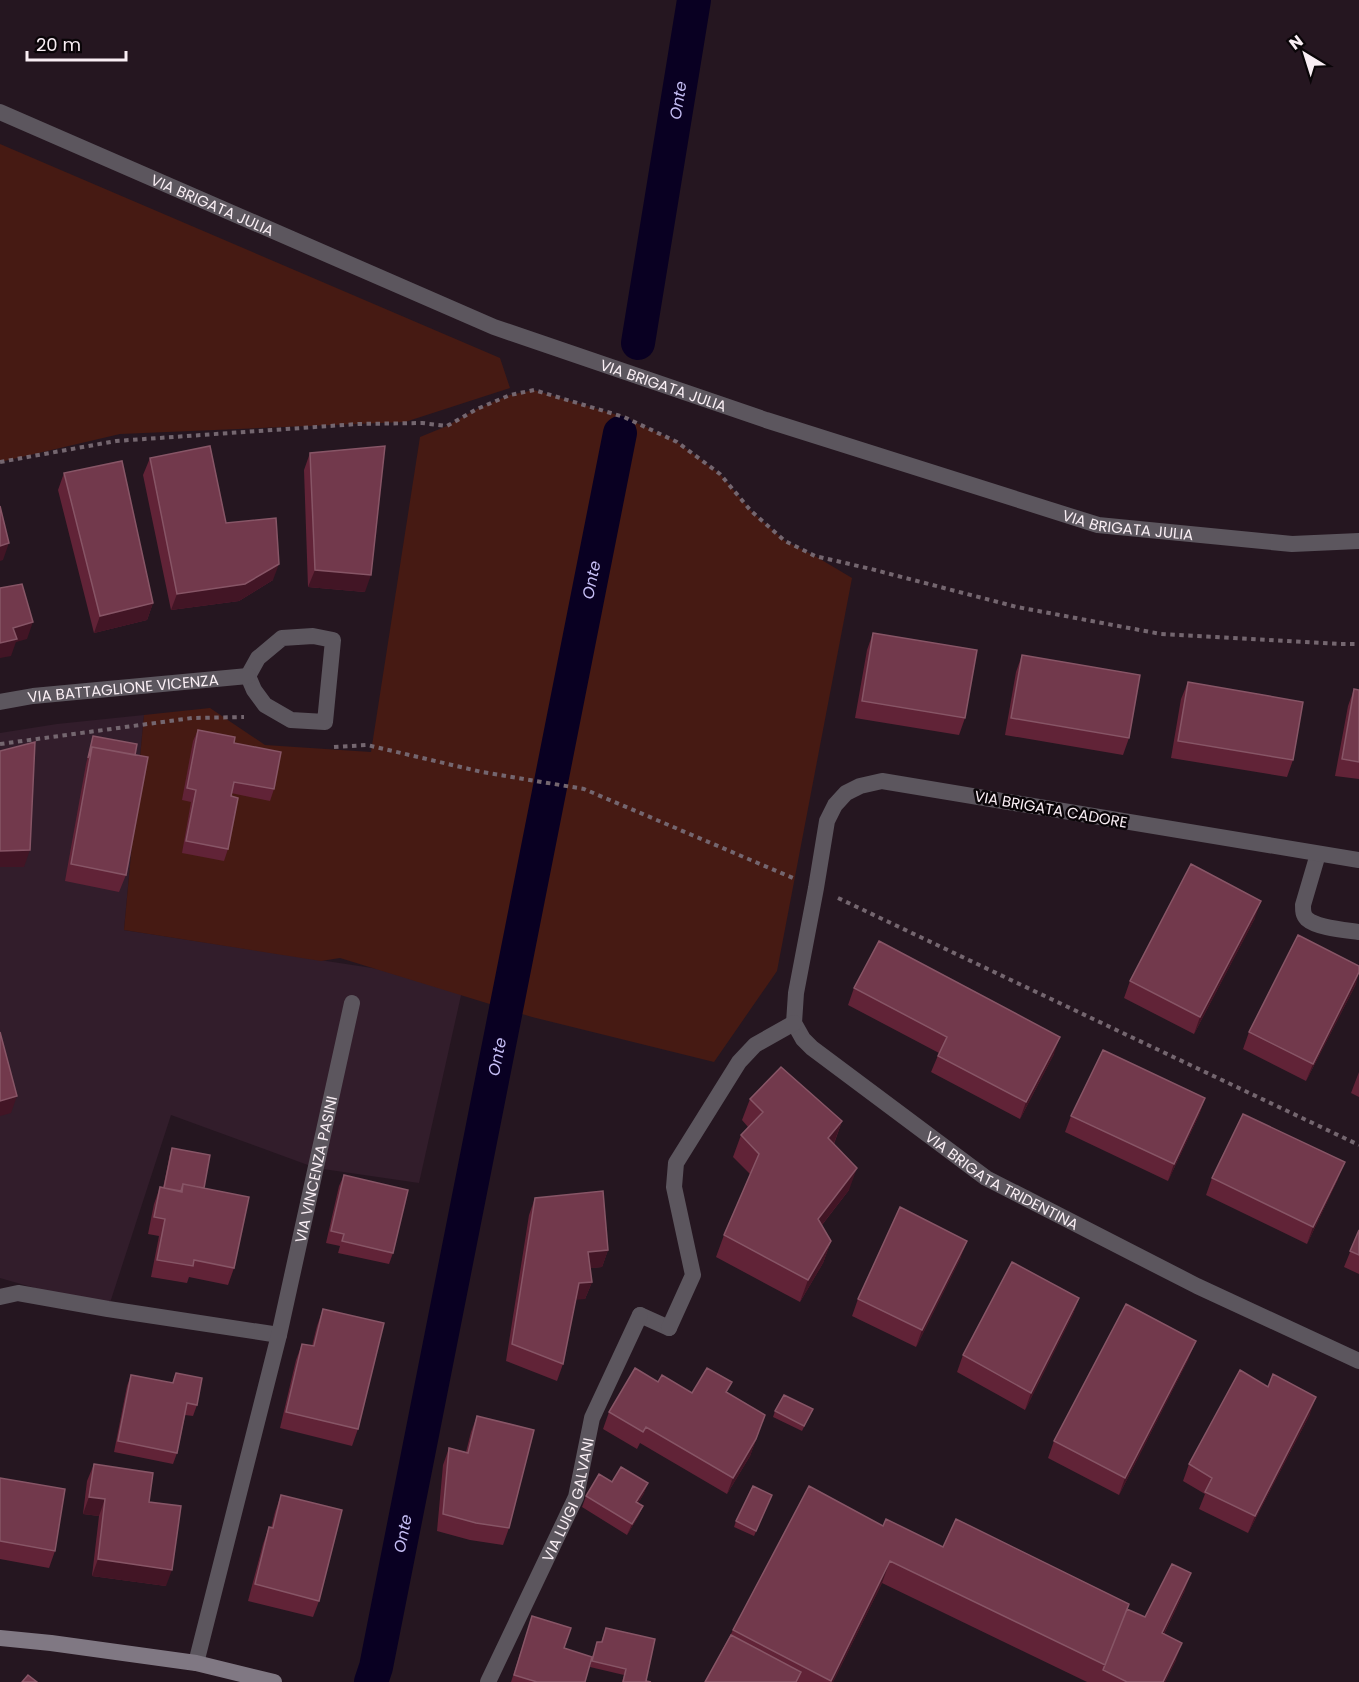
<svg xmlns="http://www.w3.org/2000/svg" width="1359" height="1682" viewBox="0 0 1359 1682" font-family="Poppins,sans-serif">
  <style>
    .built { fill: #321d2b }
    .green { fill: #461a13 }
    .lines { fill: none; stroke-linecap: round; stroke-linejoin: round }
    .canal { stroke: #090022; stroke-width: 34 }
    .path { stroke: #74666f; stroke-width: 4; stroke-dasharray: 4.5 4.5; stroke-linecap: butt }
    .pedestrian { stroke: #5c565e; stroke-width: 16 }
    .minor { stroke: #5c565e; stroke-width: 16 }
    .tertiary { stroke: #5c565e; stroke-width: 16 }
    .secondary { stroke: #807883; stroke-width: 16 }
    .wall { fill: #612337 }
    .shaded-wall { fill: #421525 }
    .building { fill: #72394c; stroke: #875566; stroke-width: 1.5 }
    .labels { text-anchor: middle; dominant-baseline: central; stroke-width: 5; stroke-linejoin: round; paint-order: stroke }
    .street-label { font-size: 15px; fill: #f9eef4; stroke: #0a0508 }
    .water-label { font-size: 16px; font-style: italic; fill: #c6bef5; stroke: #0a0508 }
  </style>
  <rect width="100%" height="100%" fill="#251620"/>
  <path class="built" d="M 144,715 L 124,930 L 464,982 L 419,1183 L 316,1168 L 171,1115 L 108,1309 L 0,1278 L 0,733 L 57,724 Z"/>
  <path class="green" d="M 0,144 L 500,358 L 510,388 L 405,422 L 120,434 L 0,462 Z
    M 534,390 L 624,417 L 677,442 L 720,474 L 751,511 L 785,541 L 815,556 L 852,578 L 777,971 L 714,1062 L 532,1017 L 340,958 L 321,961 L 124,930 L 144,715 L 210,708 L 265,745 L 371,752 L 420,437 L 447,426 L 477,409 L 510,395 Z"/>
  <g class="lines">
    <g class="canal">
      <path id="s1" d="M 638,343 L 694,0"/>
      <path id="s2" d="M 371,1682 L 376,1667 L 620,433"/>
    </g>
    <path class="path" d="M 0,462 L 116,441 L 358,424 L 422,423 L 447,426 L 477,409 L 510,395 L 534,390 L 624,417 L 677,442 L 720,474 L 751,511 L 785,541 L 815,556 L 871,569 L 1017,607 L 1161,634 L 1340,644 L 1359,644
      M 0,744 L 192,718 L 244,717
      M 334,747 L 367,745 L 482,772 L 584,789 L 793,878
      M 838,898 L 1359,1145"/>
    <path class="pedestrian" d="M 640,1315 L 669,1328"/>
    <g class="minor">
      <path d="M 313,636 L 333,640 L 325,722 L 291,720 L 265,705 L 254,690 L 248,676 L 258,658 L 282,638 Z"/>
      <path id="s3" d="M 0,702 L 33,696 L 248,676"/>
      <path d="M 1318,854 L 1303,905 C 1303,911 1303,915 1307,919 C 1317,928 1345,930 1359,932"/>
      <path id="s4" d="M 1359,860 L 882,781 L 860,786 L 846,793 L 835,805 L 827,821 L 816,888 L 796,993 L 794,1023 L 803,1039 L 812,1048 L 986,1178 L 1197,1286 L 1359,1361"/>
      <path d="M 0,1297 L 18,1293 L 108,1309 L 279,1335"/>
      <path d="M 669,1328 L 693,1275 L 674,1187 L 676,1163 L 739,1062 L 755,1045 L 794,1023"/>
      <path id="s5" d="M 196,1663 L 279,1335 L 352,1003"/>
      <path id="s6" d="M 488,1682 L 576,1497 L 592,1418 L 640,1315"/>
    </g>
    <path class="tertiary" id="s7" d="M 0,112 L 494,327 L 766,420 L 1098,525 L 1292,544 L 1359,541"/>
    <path class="secondary" d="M 0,1638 L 51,1643 L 196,1663 L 274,1682"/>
  </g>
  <path class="wall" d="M 310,453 L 365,592 L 308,587 L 304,470 Z
    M 150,458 L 226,523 L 273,580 L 239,601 L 171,610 L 143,475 Z
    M 64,473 L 153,603 L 147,620 L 94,633 L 58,490 Z
    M 873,633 L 965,718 L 959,735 L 855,718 L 867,650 Z
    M 1022,655 L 1129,738 L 1123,755 L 1005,735 L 1016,672 Z
    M 1188,682 L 1293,760 L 1287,777 L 1171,758 L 1181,699 Z
    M 1354,689 L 1359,690 L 1359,779 L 1335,776 L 1348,706 Z
    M 198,730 L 234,743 L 274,789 L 270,801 L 231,793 L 228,849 L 224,861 L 182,853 L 191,802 L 182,800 L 193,741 Z
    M 93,736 L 135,755 L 126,875 L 119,892 L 65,881 L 86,764 Z
    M 1255,918 L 1194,1034 L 1124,998 L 1130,981 Z
    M 1356,984 L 1306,1081 L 1243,1049 L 1249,1032 Z
    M 854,988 L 1054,1054 L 1020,1119 L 931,1072 L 939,1053 L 848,1005 Z
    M 1359,1072 L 1359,1097 L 1351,1093 Z
    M 1205,1098 L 1199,1115 L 1168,1181 L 1065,1132 L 1071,1116 Z
    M 750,1099 L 842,1121 L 834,1144 L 849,1190 L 822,1225 L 831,1241 L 823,1263 L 800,1302 L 716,1257 L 724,1235 L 750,1174 L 733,1157 L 741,1135 L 748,1127 L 742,1120 Z
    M 172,1148 L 204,1188 L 234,1268 L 228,1285 L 189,1277 L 187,1283 L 151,1277 L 159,1236 L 148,1234 L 154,1204 L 160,1187 L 163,1188 L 170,1154 Z
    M 344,1175 L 393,1253 L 389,1264 L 338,1253 L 340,1246 L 326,1243 L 339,1186 Z
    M 1212,1178 L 1338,1179 L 1307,1244 L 1206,1195 Z
    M 535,1198 L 608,1250 L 602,1267 L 590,1268 L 592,1282 L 585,1299 L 575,1299 L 563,1364 L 557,1381 L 506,1361 L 529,1215 Z
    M 1359,1230 L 1359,1274 L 1344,1267 Z
    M 961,1257 L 916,1347 L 852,1316 L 858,1299 Z
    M 1079,1298 L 1073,1314 L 1025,1410 L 957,1372 L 963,1355 Z
    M 323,1309 L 358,1429 L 352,1446 L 280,1428 L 296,1360 L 302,1344 L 312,1346 L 317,1326 Z
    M 1189,1358 L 1119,1495 L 1048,1458 L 1054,1441 Z
    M 176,1373 L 197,1405 L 193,1416 L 185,1415 L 177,1453 L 173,1464 L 114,1452 L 127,1386 L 131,1375 L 172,1383 Z
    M 658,1382 L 692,1393 L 728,1394 L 765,1415 L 750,1456 L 727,1494 L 640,1443 L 637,1449 L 603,1429 L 609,1412 Z
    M 1268,1387 L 1310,1414 L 1248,1533 L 1199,1509 L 1205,1494 L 1183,1481 L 1189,1464 Z
    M 775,1411 L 810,1415 L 802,1431 L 773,1417 Z
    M 477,1416 L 509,1528 L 503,1545 L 470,1540 L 437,1531 L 443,1465 L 449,1448 L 466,1452 L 471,1432 Z
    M 94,1464 L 149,1502 L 166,1586 L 92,1576 L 99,1516 L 83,1514 L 87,1481 Z
    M 0,1478 L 55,1551 L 49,1568 L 0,1559 Z
    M 612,1482 L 648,1483 L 643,1495 L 638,1503 L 643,1506 L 638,1517 L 627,1535 L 582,1507 L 586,1496 Z
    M 281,1495 L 319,1601 L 313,1617 L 248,1601 L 263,1544 L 269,1527 L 271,1528 L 275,1512 Z
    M 772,1495 L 754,1536 L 734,1527 L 736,1521 Z
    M 883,1526 L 943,1547 L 1127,1609 L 1145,1617 L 1185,1590 L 1164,1634 L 1176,1660 L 1165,1682 L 1087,1682 L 882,1583 L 833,1682 L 705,1682 L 733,1630 Z
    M 532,1616 L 564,1648 L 592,1657 L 597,1642 L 601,1642 L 606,1628 L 646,1681 L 651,1682 L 622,1682 L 624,1675 L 590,1667 L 592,1658 L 585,1682 L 511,1682 Z"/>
  <path class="shaded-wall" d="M 9,543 L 3,560 L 0,561 L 0,546 Z
    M 279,564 L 273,580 L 239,601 L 171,610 L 177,594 Z
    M 315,570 L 371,575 L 365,592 L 308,587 Z
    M 153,603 L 147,620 L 94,633 L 100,616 Z
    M 33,622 L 27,639 L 16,642 L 11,656 L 0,658 L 0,643 L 13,628 Z
    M 30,850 L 24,867 L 0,867 L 0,851 Z
    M 1261,901 L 1255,918 L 1194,1034 L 1200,1017 Z
    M 1359,972 L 1356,984 L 1306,1081 L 1313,1064 Z
    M 1060,1037 L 1054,1054 L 1020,1119 L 1026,1102 Z
    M 17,1096 L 11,1113 L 0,1116 L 0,1101 Z
    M 1205,1098 L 1199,1115 L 1168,1181 L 1174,1164 Z
    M 842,1121 L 834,1143 L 820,1160 L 828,1138 Z
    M 1345,1162 L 1338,1179 L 1307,1244 L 1313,1227 Z
    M 857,1168 L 849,1190 L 810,1240 L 818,1219 Z
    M 831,1241 L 823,1263 L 800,1302 L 808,1280 Z
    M 967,1241 L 961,1257 L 916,1347 L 922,1330 Z
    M 608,1250 L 602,1267 L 582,1269 L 588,1252 Z
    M 592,1282 L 585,1299 L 573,1300 L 579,1283 Z
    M 1079,1298 L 1073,1314 L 1025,1410 L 1031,1393 Z
    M 1196,1341 L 1189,1358 L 1119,1495 L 1125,1478 Z
    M 1316,1397 L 1310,1414 L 1248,1533 L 1255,1516 Z
    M 765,1415 L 750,1456 L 727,1494 L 733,1478 Z
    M 648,1483 L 643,1495 L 632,1514 L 636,1502 Z
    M 89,1497 L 105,1499 L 99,1516 L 83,1514 Z
    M 643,1506 L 638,1517 L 627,1535 L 632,1524 Z
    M 98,1559 L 172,1570 L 166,1586 L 92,1576 Z
    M 890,1561 L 882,1583 L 833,1682 L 831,1682 Z
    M 1191,1573 L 1185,1590 L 1156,1650 L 1162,1633 Z
    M 1182,1643 L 1176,1660 L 1165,1682 L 1163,1682 Z"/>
  <path class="building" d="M 210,446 L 226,523 L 276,518 L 279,564 L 245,584 L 177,594 L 150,458 Z
    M 385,446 L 371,575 L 315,570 L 310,453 Z
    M 122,461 L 153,603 L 100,616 L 64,473 Z
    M 0,506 L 9,543 L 0,546 Z
    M 22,584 L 33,622 L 13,628 L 17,639 L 0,643 L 0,588 Z
    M 873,633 L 977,650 L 965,718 L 862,701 Z
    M 1022,655 L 1140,675 L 1129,738 L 1011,718 Z
    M 1188,682 L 1303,702 L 1293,760 L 1178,741 Z
    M 1354,689 L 1359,690 L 1359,762 L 1342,759 Z
    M 198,730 L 235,737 L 234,743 L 281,752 L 274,789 L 234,782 L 231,796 L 238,798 L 228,849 L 186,841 L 196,790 L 187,788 Z
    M 93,736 L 137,744 L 135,755 L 92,747 L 88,758 Z
    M 35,742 L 30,850 L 0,851 L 0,751 Z
    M 92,747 L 148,757 L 126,875 L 71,864 Z
    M 1191,864 L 1261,901 L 1200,1017 L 1130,981 Z
    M 1298,935 L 1359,966 L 1359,972 L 1313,1064 L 1249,1032 Z
    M 879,941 L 1060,1037 L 1026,1102 L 938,1056 L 947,1037 L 854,988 Z
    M 0,1032 L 17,1096 L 0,1101 Z
    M 1103,1050 L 1205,1098 L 1174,1164 L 1071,1116 Z
    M 781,1067 L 842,1121 L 828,1138 L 857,1168 L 818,1219 L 831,1241 L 808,1280 L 724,1235 L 759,1154 L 741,1135 L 763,1112 L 750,1099 Z
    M 1243,1114 L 1345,1162 L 1313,1227 L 1212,1178 Z
    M 172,1148 L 210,1155 L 204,1188 L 183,1184 L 181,1191 L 164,1188 Z
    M 344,1175 L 408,1190 L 393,1253 L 342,1241 L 344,1234 L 331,1231 Z
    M 183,1184 L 249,1197 L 234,1268 L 194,1260 L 193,1266 L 157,1260 L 165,1219 L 154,1217 L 160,1187 L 182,1192 Z
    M 603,1191 L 608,1250 L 588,1252 L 592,1282 L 579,1283 L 563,1364 L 512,1344 L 535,1198 Z
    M 900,1207 L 967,1241 L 922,1330 L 858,1299 Z
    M 1359,1230 L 1359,1255 L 1350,1251 Z
    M 1012,1262 L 1079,1298 L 1031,1393 L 963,1355 Z
    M 1126,1304 L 1196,1341 L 1125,1478 L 1054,1441 Z
    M 323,1309 L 384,1323 L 358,1429 L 286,1412 L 302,1344 L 314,1346 Z
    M 635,1368 L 658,1382 L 662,1375 L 692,1393 L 707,1368 L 732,1382 L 726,1392 L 765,1415 L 756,1439 L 733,1478 L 646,1427 L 643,1432 L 609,1412 Z
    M 1240,1370 L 1268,1387 L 1273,1374 L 1316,1397 L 1255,1516 L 1205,1492 L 1212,1478 L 1189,1464 Z
    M 176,1373 L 202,1378 L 197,1405 L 187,1403 L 177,1453 L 118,1441 L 131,1375 L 173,1383 Z
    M 784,1395 L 813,1409 L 804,1426 L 775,1411 Z
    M 477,1416 L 534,1430 L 509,1528 L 476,1523 L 443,1514 L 449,1448 L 468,1453 Z
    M 94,1464 L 153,1473 L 149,1502 L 181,1506 L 172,1570 L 98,1559 L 105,1499 L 89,1497 Z
    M 621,1467 L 648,1483 L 636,1502 L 643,1506 L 632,1524 L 586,1496 L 599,1474 L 612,1482 Z
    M 0,1478 L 65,1489 L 55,1551 L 0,1541 Z
    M 753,1486 L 772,1495 L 756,1531 L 736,1521 Z
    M 809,1486 L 883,1526 L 886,1519 L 943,1547 L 956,1519 L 1129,1604 L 1105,1665 L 890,1561 L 831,1681 L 733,1630 Z
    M 281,1495 L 342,1510 L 319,1601 L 255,1584 L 269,1527 L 273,1528 Z
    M 1172,1564 L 1191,1573 L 1162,1633 L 1182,1643 L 1163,1682 L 1127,1682 L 1103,1670 L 1127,1609 L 1145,1617 Z
    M 532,1616 L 571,1628 L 564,1648 L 592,1657 L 585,1682 L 537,1682 L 514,1675 Z
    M 606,1628 L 655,1639 L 646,1681 L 651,1682 L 623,1682 L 626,1669 L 592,1661 L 597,1642 L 602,1642 Z
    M 731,1635 L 801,1672 L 796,1682 L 705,1682 Z
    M 28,1675 L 37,1682 L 22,1682 Z"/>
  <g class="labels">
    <g class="street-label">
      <text stroke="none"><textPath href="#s7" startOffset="232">VIA BRIGATA JULIA</textPath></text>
      <text stroke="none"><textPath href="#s7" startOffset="718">VIA BRIGATA JULIA</textPath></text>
      <text stroke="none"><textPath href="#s7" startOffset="1204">VIA BRIGATA JULIA</textPath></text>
      <text stroke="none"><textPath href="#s3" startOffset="124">VIA BATTAGLIONE VICENZA</textPath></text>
      <text transform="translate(1051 809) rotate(10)">VIA BRIGATA CADORE</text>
      <text stroke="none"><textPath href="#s5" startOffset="508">VIA VINCENZA PASINI</textPath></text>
      <text stroke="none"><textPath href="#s4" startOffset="1024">VIA BRIGATA TRIDENTINA</textPath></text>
      <text stroke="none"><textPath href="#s6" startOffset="200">VIA LUIGI GALVANI</textPath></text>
    </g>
    <g class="water-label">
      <text stroke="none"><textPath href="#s1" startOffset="246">Onte</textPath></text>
      <text stroke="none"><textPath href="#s2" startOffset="1124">Onte</textPath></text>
      <text stroke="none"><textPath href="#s2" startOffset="638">Onte</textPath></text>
      <text stroke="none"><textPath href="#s2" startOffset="152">Onte</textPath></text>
    </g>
  </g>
  <g transform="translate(1305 54) rotate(322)" stroke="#0a0508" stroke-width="4.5" paint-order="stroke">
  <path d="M0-4.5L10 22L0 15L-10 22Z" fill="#f9eef4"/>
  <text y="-9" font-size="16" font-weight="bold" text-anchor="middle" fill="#f9eef4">N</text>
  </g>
  <path d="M27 51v9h99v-9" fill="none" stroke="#f9eef4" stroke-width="3"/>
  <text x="36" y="51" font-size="18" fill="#f9eef4" stroke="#0a0508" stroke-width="4.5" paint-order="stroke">20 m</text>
</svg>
